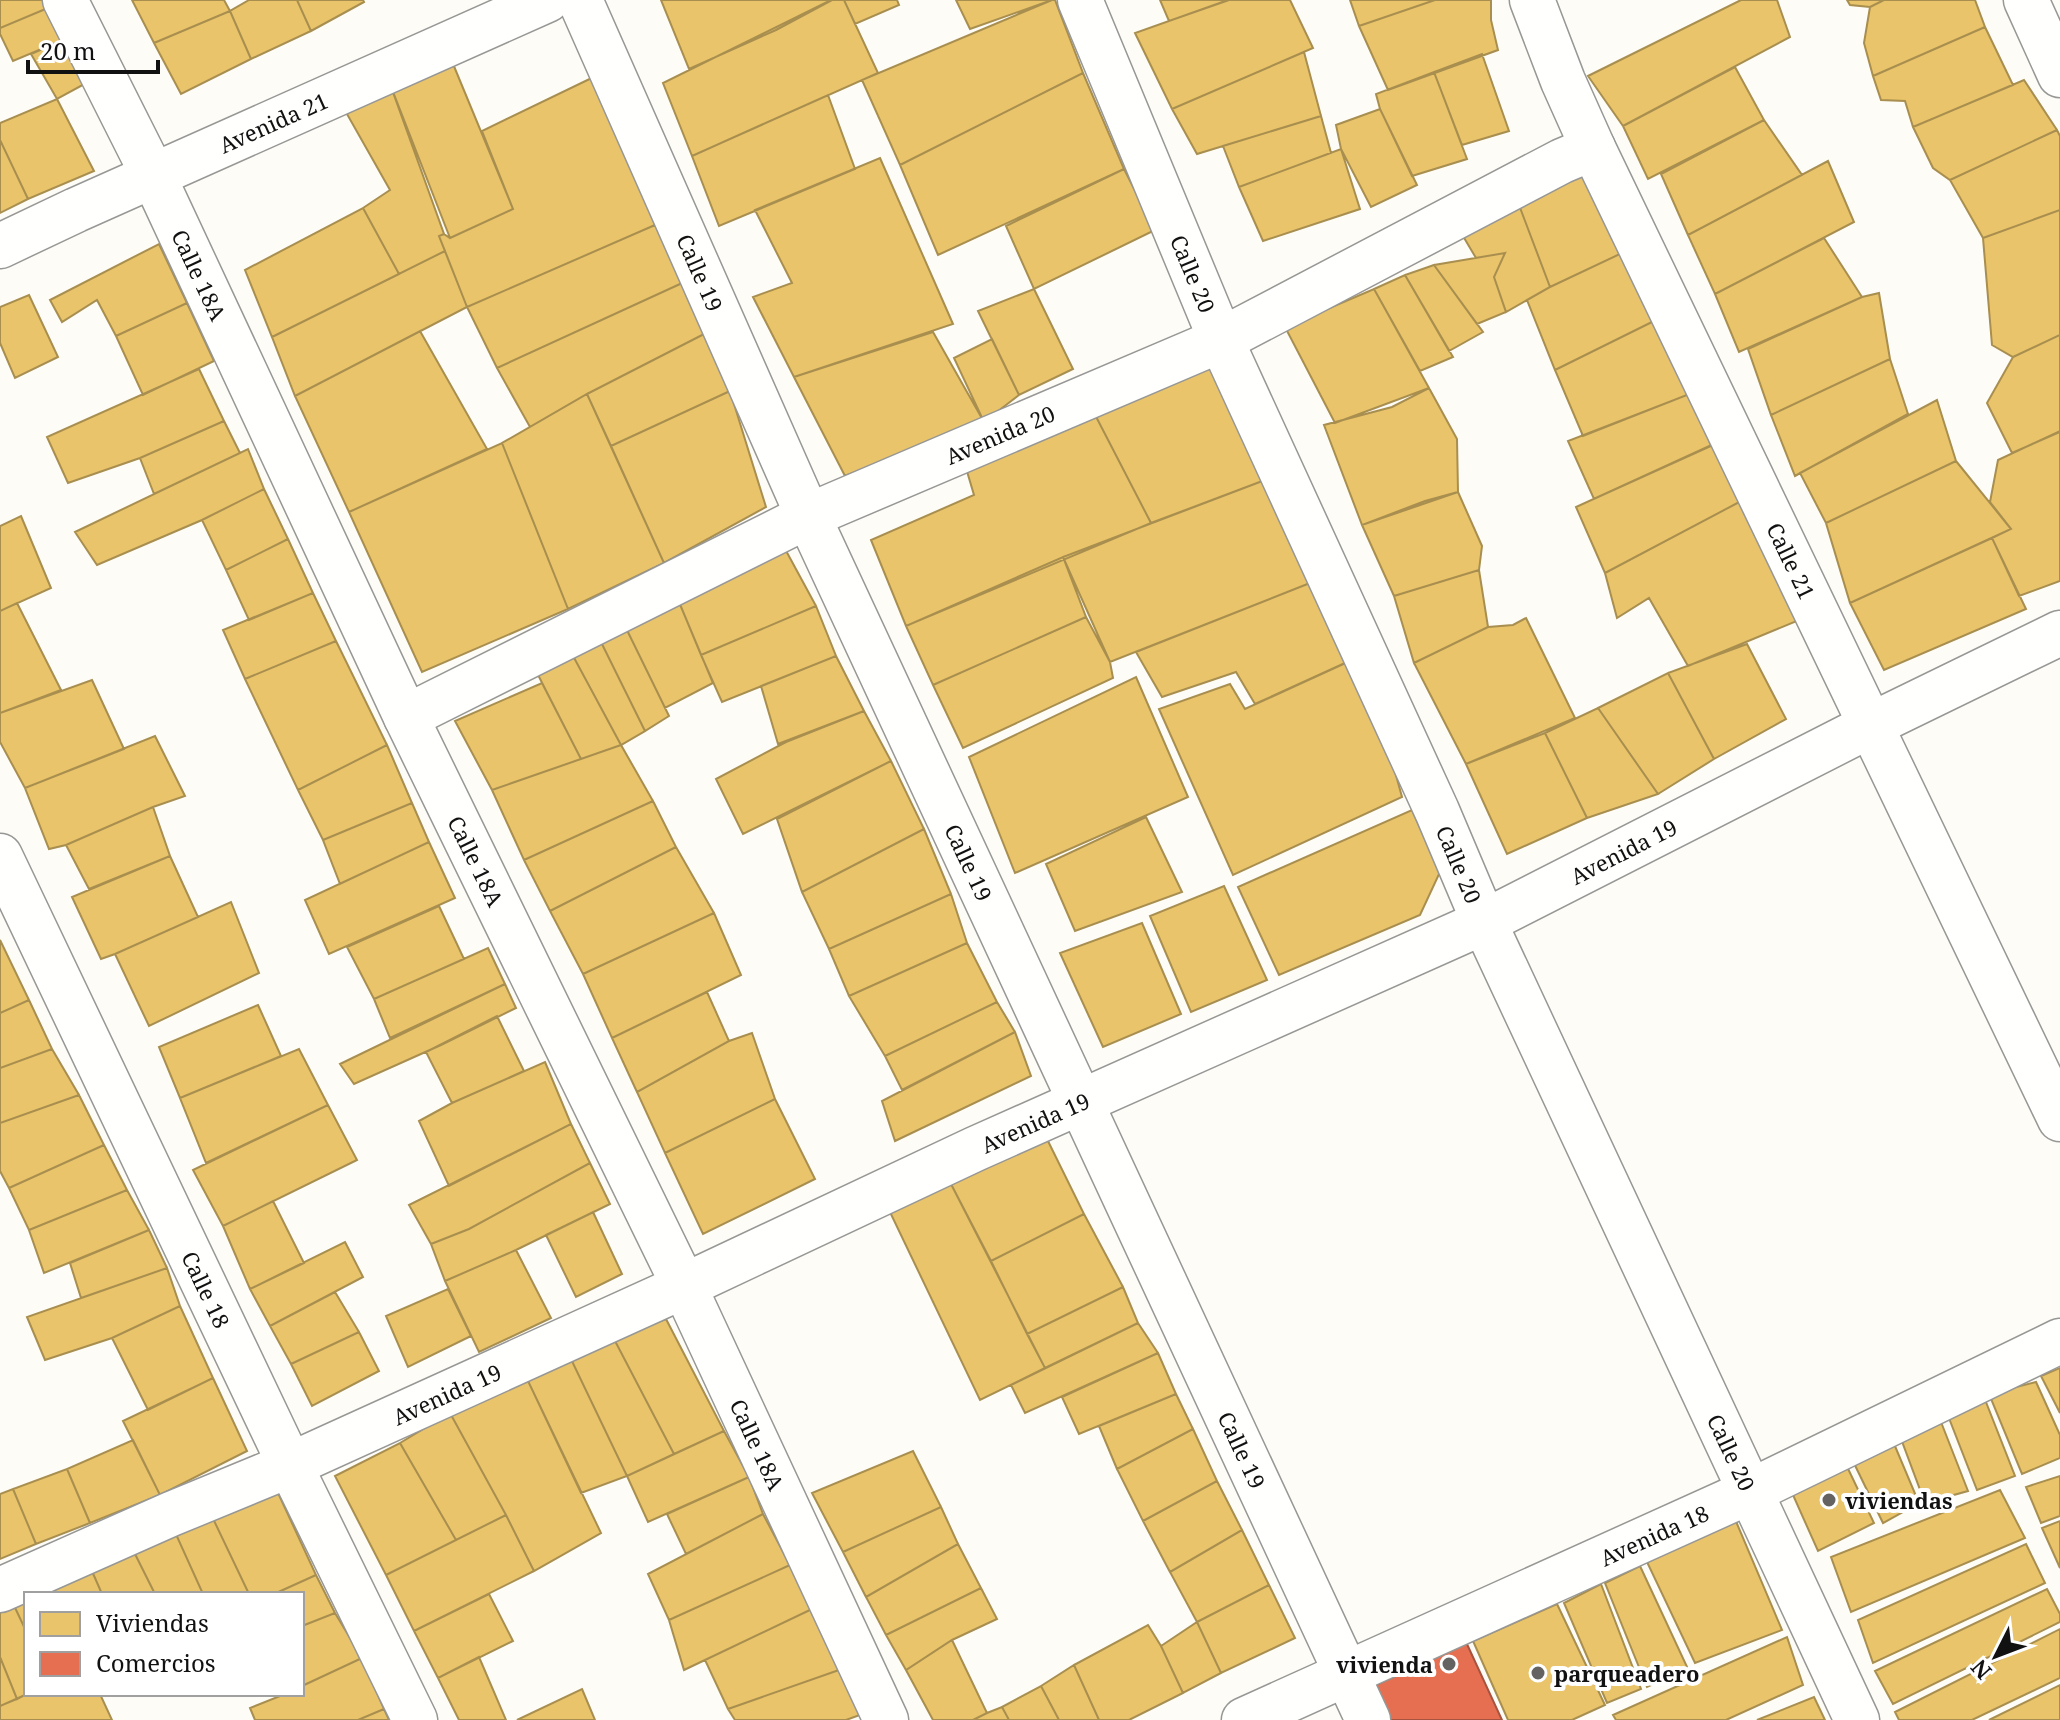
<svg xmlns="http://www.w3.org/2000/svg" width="2060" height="1720" viewBox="0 0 2060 1720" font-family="'Noto Serif',serif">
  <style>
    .homes { fill: #e9c46a; stroke: #a88e4f; stroke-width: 2 }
    .shops { fill: #e76f51; stroke: #a7533e; stroke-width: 2 }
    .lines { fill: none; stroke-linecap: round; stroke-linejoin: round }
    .minor-casing { stroke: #979795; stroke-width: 47 }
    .minor { stroke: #fffffe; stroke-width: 44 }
    .poi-dot { fill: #646362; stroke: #fff; stroke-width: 3 }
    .labels { text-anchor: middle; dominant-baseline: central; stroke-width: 8; stroke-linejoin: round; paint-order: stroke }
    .street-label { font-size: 22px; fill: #111; stroke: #fff }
    .poi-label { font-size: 22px; font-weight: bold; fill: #111; stroke: #fff; text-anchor: start }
  </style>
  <rect width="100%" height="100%" fill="#fdfcf7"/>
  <path class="homes" d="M 0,0 L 53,0 L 55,5 L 0,28 Z
    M 132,0 L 224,0 L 230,11 L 154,43 Z
    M 249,0 L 297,0 L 311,31 L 251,59 L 230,11 Z
    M 297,0 L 363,0 L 364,2 L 311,31 Z
    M 661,0 L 832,0 L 776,30 L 689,69 Z
    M 831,0 L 844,0 L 878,73 L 692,156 L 663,83 Z
    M 844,0 L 897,0 L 899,5 L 855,24 Z
    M 956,0 L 1052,0 L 970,29 Z
    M 1052,0 L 1055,0 L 1083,73 L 900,165 L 862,80 Z
    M 1160,0 L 1229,0 L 1169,21 Z
    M 1228,0 L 1290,0 L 1313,48 L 1172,109 L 1135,33 Z
    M 1350,0 L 1435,0 L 1359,26 Z
    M 1435,0 L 1491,0 L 1491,20 L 1498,50 L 1388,90 L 1359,26 Z
    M 1741,0 L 1777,0 L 1790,37 L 1623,126 L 1588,76 Z
    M 1847,0 L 1884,0 L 1870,7 L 1850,5 Z
    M 1884,0 L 1975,0 L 1985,27 L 1873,76 L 1864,43 L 1870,7 Z
    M 55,5 L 70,37 L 13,61 L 0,34 L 0,28 Z
    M 230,11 L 251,59 L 181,94 L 154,43 Z
    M 1985,27 L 2013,85 L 1913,127 L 1905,101 L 1881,100 L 1873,76 Z
    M 70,37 L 90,81 L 57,99 L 31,54 Z
    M 1304,52 L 1321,116 L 1197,154 L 1172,109 Z
    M 1482,54 L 1509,131 L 1462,145 L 1434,72 Z
    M 451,59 L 513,209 L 450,238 L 390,84 Z
    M 1735,67 L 1764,120 L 1648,179 L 1623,126 Z
    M 1434,72 L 1467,159 L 1412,176 L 1380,109 L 1376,94 Z
    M 1083,73 L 1124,169 L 938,255 L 900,165 Z
    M 600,74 L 655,225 L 467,307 L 439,236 L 444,234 L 450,238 L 513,209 L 482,131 Z
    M 2024,80 L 2057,130 L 1950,180 L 1933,168 L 1913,127 Z
    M 390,84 L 444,234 L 439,236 L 445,251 L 399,274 L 363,208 L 390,190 L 343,107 Z
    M 828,95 L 855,169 L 719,226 L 692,156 Z
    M 57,99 L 94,171 L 28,199 L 0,140 L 0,123 Z
    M 1380,109 L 1417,185 L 1371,207 L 1341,149 L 1336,125 Z
    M 1321,116 L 1331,153 L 1239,187 L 1223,146 Z
    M 1764,120 L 1802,175 L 1688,235 L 1661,174 Z
    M 2057,130 L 2060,136 L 2060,210 L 1983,238 L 1950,180 Z
    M 0,140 L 28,199 L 0,213 Z
    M 1341,149 L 1360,209 L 1263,241 L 1239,187 Z
    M 880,158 L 953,324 L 794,377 L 753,297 L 792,283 L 755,210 Z
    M 1828,161 L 1854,222 L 1715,294 L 1688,235 Z
    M 1124,169 L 1155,230 L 1034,289 L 1006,226 Z
    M 1586,169 L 1622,253 L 1550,287 L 1519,205 Z
    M 1519,205 L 1550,287 L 1506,312 L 1494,277 L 1505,253 L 1476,258 L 1460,231 Z
    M 363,208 L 399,274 L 272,337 L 245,270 Z
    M 2060,210 L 2060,335 L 2013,357 L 1992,345 L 1983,238 Z
    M 655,225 L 691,279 L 497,368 L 467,307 Z
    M 1824,238 L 1862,297 L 1739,352 L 1715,294 Z
    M 159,244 L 187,303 L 116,336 L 97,300 L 62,322 L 50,300 Z
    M 445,251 L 467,307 L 295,396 L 272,337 Z
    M 1505,253 L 1494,277 L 1506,312 L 1477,324 L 1434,265 Z
    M 1622,253 L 1654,321 L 1555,370 L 1527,300 L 1550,287 Z
    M 1434,265 L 1483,332 L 1449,351 L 1405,275 Z
    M 1405,275 L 1453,357 L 1420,371 L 1374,289 Z
    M 691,279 L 708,332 L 587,394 L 530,427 L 497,368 Z
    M 1034,289 L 1073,369 L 1019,395 L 978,311 Z
    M 1374,289 L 1429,388 L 1335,423 L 1285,327 Z
    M 1879,293 L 1890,359 L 1771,415 L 1748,349 L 1862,297 Z
    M 29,295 L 58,357 L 15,378 L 0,343 L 0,307 Z
    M 187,303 L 214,361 L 143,395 L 116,336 Z
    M 1654,321 L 1692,393 L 1583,436 L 1555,370 Z
    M 420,331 L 487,449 L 349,512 L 295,396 Z
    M 708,332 L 730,391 L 611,446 L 587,394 Z
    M 933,332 L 984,422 L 845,476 L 794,377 Z
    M 2060,335 L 2060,432 L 2012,453 L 1987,403 L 2013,357 Z
    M 992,339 L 1019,395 L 984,422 L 954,358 Z
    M 1890,359 L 1908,414 L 1795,476 L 1771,415 Z
    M 1213,360 L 1265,480 L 1151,523 L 1090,405 Z
    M 199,369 L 224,421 L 140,458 L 68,483 L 47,437 Z
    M 1429,388 L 1457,439 L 1458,492 L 1362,525 L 1324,425 L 1392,407 Z
    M 730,391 L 766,507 L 664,563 L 611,446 Z
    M 1692,393 L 1711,446 L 1594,499 L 1568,441 Z
    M 587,394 L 664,563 L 568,609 L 502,443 Z
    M 1937,400 L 1956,461 L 1826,523 L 1800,473 Z
    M 1090,405 L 1151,523 L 906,626 L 871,540 L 974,495 L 966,468 Z
    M 224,421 L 240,453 L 154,494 L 140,458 Z
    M 2060,431 L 2060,581 L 2019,596 L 1992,538 L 2011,529 L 1990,502 L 1998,460 Z
    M 1720,441 L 1745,499 L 1605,573 L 1576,507 Z
    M 502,443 L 568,609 L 422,672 L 349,512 Z
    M 248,449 L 264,489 L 202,520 L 97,565 L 75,532 Z
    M 1956,461 L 2011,529 L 1850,603 L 1826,523 Z
    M 1265,480 L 1310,583 L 1110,662 L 1063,557 Z
    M 264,489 L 288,539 L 226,570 L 202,520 Z
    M 1458,492 L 1482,546 L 1479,570 L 1394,596 L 1362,525 L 1425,501 Z
    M 1745,499 L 1804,618 L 1688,666 L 1649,598 L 1617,618 L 1605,573 Z
    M 21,516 L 51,588 L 0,611 L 0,526 Z
    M 1992,538 L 2026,609 L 1884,670 L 1850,603 Z
    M 288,539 L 313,593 L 249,620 L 226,570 Z
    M 784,547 L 816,606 L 701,655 L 679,602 Z
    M 1063,557 L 1086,617 L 933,685 L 906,626 Z
    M 1479,570 L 1488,627 L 1414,663 L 1394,596 Z
    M 1310,583 L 1345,663 L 1255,704 L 1236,672 L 1162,697 L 1136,652 Z
    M 313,593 L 336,641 L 245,679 L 223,630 Z
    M 679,602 L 713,683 L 665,708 L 624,624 Z
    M 17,603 L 61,690 L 0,713 L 0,611 Z
    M 816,606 L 836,656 L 722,702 L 701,655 Z
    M 1086,617 L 1110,662 L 1113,678 L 963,748 L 933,685 Z
    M 1526,618 L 1575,718 L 1466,764 L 1414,663 L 1488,627 L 1513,625 Z
    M 624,624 L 669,716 L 645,731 L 600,640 Z
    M 600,640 L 645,731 L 621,745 L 572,654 Z
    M 336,641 L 387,745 L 298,790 L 245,679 Z
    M 1747,644 L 1786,719 L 1714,759 L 1668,673 Z
    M 572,654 L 621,745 L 581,759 L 535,669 Z
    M 1363,655 L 1402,797 L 1233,875 L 1159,709 L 1230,684 L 1245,709 Z
    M 836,656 L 864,711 L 778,744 L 761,686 Z
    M 1668,673 L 1714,759 L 1658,794 L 1598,708 Z
    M 1136,677 L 1188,797 L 1015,873 L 969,757 Z
    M 92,680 L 124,749 L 25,788 L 0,742 L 0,713 Z
    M 542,683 L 581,759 L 492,790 L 455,721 Z
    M 1598,708 L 1658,794 L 1587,818 L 1545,733 Z
    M 864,711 L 891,761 L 743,834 L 716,779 L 786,742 Z
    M 1545,733 L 1587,818 L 1507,854 L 1466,764 Z
    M 155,736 L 185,796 L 153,807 L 66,845 L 49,849 L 25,788 Z
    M 387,745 L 412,803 L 323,840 L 298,790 Z
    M 621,745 L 653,801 L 524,860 L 492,790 Z
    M 891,761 L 924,829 L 802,892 L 777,819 Z
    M 653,801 L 676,847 L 550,911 L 524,860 Z
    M 412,803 L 429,842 L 340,884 L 323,840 Z
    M 153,807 L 170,856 L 89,889 L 66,845 Z
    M 1412,810 L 1440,872 L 1420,915 L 1279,975 L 1238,887 Z
    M 1146,817 L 1182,892 L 1075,931 L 1046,864 Z
    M 924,829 L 951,894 L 829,949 L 802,892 Z
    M 429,842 L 455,898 L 329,954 L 305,900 Z
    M 676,847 L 714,913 L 583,974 L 550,911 Z
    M 170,856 L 198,917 L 115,954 L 101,959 L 72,897 Z
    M 1224,886 L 1267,980 L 1191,1012 L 1150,916 Z
    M 951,894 L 967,943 L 849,996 L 829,949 Z
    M 231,902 L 259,973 L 149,1026 L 115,954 Z
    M 439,906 L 464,959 L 374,999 L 347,947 Z
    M 714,913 L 741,975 L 612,1038 L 583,974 Z
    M 1142,923 L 1181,1014 L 1103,1047 L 1060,953 Z
    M 0,940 L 29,1000 L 0,1013 Z
    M 967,943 L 997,1002 L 885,1056 L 849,996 Z
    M 488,948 L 505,984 L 390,1038 L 374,999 Z
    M 505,984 L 516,1008 L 441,1045 L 354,1084 L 340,1064 Z
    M 707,992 L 729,1041 L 637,1092 L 612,1038 Z
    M 29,1000 L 52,1049 L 0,1068 L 0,1013 Z
    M 997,1002 L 1015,1032 L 902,1090 L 885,1056 Z
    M 258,1005 L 281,1056 L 180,1098 L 159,1047 Z
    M 497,1016 L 524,1071 L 452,1103 L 426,1052 Z
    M 1015,1032 L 1031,1076 L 895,1141 L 882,1101 Z
    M 752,1033 L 775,1099 L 665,1153 L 637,1092 L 729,1041 Z
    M 52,1049 L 79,1095 L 0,1123 L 0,1068 Z
    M 299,1049 L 328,1105 L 206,1163 L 180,1098 Z
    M 545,1062 L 571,1124 L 449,1186 L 419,1121 L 452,1103 Z
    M 79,1095 L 104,1145 L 9,1188 L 0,1171 L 0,1123 Z
    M 775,1099 L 815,1179 L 703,1234 L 665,1153 Z
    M 328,1105 L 357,1160 L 223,1226 L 193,1170 Z
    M 571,1124 L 590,1163 L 469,1229 L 431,1244 L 409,1205 Z
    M 1046,1137 L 1084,1214 L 991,1261 L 951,1184 Z
    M 104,1145 L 127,1190 L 29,1230 L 9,1188 Z
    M 590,1163 L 610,1204 L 516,1250 L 445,1281 L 431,1244 L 469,1229 Z
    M 951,1184 L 1045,1368 L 980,1400 L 889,1210 Z
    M 127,1190 L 149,1230 L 44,1273 L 29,1230 Z
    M 273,1201 L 304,1263 L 250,1289 L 223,1226 Z
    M 593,1212 L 622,1274 L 576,1297 L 546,1235 Z
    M 1084,1214 L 1123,1287 L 1027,1334 L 991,1261 Z
    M 149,1230 L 167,1268 L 81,1298 L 70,1263 Z
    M 345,1242 L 363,1277 L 270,1326 L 250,1289 Z
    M 516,1250 L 551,1318 L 479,1352 L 445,1281 Z
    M 167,1268 L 180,1306 L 112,1338 L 45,1360 L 27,1317 Z
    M 1123,1287 L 1138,1323 L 1045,1368 L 1027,1334 Z
    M 448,1289 L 471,1336 L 408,1367 L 386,1316 Z
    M 335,1292 L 359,1332 L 291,1364 L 270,1326 Z
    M 180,1306 L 213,1378 L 148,1410 L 112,1338 Z
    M 666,1319 L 724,1431 L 674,1454 L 614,1339 Z
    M 1138,1323 L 1158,1353 L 1025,1413 L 1011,1385 Z
    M 359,1332 L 379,1371 L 312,1406 L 291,1364 Z
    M 614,1339 L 674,1454 L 627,1476 L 570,1357 Z
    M 1158,1353 L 1176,1394 L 1079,1434 L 1062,1397 Z
    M 570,1357 L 627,1476 L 581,1493 L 528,1381 Z
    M 2060,1368 L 2060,1413 L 2041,1376 Z
    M 213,1378 L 247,1451 L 160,1495 L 123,1421 Z
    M 528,1381 L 601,1533 L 534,1571 L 506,1515 L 450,1413 Z
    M 2036,1382 L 2060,1435 L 2060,1458 L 2022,1474 L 1989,1394 Z
    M 1176,1394 L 1193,1429 L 1117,1469 L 1099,1426 Z
    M 1984,1397 L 2015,1476 L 1977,1490 L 1947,1413 Z
    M 450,1413 L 506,1515 L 456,1540 L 400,1443 Z
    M 1941,1422 L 1968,1491 L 1925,1503 L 1900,1436 Z
    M 1193,1429 L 1217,1481 L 1143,1521 L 1117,1469 Z
    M 724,1431 L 749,1477 L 648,1522 L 627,1476 Z
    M 1892,1439 L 1919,1503 L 1883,1523 L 1849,1453 Z
    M 133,1440 L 160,1495 L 90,1523 L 67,1469 Z
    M 400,1443 L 456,1540 L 386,1575 L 335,1476 Z
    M 913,1451 L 941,1507 L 843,1552 L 812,1493 Z
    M 1841,1454 L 1874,1523 L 1818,1551 L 1785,1477 Z
    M 67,1469 L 90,1523 L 36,1544 L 13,1489 Z
    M 2060,1476 L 2060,1516 L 2041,1523 L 2026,1487 Z
    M 749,1477 L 763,1514 L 686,1554 L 667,1514 Z
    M 1217,1481 L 1242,1530 L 1170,1572 L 1143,1521 Z
    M 273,1482 L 316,1575 L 274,1594 L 249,1594 L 207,1506 Z
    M 13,1489 L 36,1544 L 0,1559 L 0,1494 Z
    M 2000,1490 L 2025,1538 L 1851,1612 L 1831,1557 Z
    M 207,1506 L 249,1594 L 203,1594 L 170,1521 Z
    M 941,1507 L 958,1544 L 866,1597 L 843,1552 Z
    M 763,1514 L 790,1565 L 669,1620 L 648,1574 Z
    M 506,1515 L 534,1571 L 414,1631 L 386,1575 Z
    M 1735,1519 L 1782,1630 L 1695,1663 L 1647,1562 Z
    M 170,1521 L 203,1594 L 155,1594 L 129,1542 Z
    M 2060,1521 L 2060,1568 L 2042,1528 Z
    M 1242,1530 L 1269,1585 L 1197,1622 L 1170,1572 Z
    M 129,1542 L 155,1594 L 102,1594 L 88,1562 Z
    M 958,1544 L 981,1588 L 886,1635 L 866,1597 Z
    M 2026,1544 L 2045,1583 L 1873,1663 L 1858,1620 Z
    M 88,1562 L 102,1594 L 54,1594 L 48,1580 Z
    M 790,1565 L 812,1609 L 684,1670 L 669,1620 Z
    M 1640,1566 L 1688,1669 L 1647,1687 L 1605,1583 Z
    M 316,1575 L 335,1613 L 302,1626 L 302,1594 L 274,1594 Z
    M 48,1580 L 54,1594 L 26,1594 L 26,1631 L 10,1597 Z
    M 1601,1584 L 1641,1689 L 1607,1703 L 1564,1603 Z
    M 1269,1585 L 1295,1638 L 1221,1673 L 1197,1622 Z
    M 981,1588 L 997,1619 L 952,1640 L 906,1670 L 886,1635 Z
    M 2047,1589 L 2060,1614 L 2060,1622 L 1893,1704 L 1875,1671 Z
    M 489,1594 L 513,1641 L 438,1678 L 414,1631 Z
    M 10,1597 L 26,1631 L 27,1694 L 17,1699 L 0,1657 L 0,1602 Z
    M 1557,1604 L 1605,1705 L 1572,1720 L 1508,1720 L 1473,1641 Z
    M 812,1609 L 839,1670 L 728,1709 L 705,1660 Z
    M 335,1613 L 362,1658 L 302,1686 L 302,1626 Z
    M 1197,1622 L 1221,1673 L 1183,1693 L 1161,1646 Z
    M 1148,1625 L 1161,1646 L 1183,1693 L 1129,1720 L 1099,1720 L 1074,1665 Z
    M 2060,1629 L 2060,1678 L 1972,1720 L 1899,1720 L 1895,1712 Z
    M 1787,1637 L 1803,1685 L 1726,1720 L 1616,1720 L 1613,1715 Z
    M 952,1640 L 987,1713 L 973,1720 L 933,1720 L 906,1670 Z
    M 0,1657 L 17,1699 L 0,1706 Z
    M 479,1657 L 506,1720 L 459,1720 L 438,1678 Z
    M 362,1658 L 384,1709 L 358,1720 L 255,1720 L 250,1708 L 285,1694 L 302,1694 L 302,1686 Z
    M 1074,1665 L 1099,1720 L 1059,1720 L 1041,1686 Z
    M 839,1670 L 860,1715 L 846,1720 L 735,1720 L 728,1709 Z
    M 2060,1685 L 2060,1720 L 1989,1720 Z
    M 1041,1686 L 1059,1720 L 1009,1720 L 1002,1707 Z
    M 582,1689 L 595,1720 L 517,1720 Z
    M 27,1694 L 100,1694 L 112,1720 L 0,1720 L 0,1706 Z
    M 1814,1697 L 1825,1720 L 1757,1720 Z
    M 1002,1707 L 1009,1720 L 973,1720 L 987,1713 Z
    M 384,1709 L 389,1720 L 358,1720 Z"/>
  <path class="shops" d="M 1466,1642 L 1502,1720 L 1390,1720 L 1376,1685 Z"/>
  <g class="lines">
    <g class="minor-casing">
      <g id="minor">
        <path id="s1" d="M 65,0 L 153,175 L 406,717 L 684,1286 L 886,1720"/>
        <path id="s2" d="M 580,0 L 808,516 L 1368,1720"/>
        <path id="s3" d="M 1080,0 L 1221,340 L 1437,811 L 1484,922 L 1857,1720"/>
        <path id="s4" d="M 1532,0 L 1563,81 L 1593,148 L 2060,1119"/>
        <path d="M 2026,0 L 2060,75"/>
        <path id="s5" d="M 0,246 L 76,210 L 547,0"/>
        <path id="s6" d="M 406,717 L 808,516 L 1221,340 L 1562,161 L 1593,148"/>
        <path id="s7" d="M 0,856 L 290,1465 L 415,1720"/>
        <path id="s8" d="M 0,1590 L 171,1514 L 290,1465 L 684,1286 L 975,1149 L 1484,922 L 1871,725 L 2060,633"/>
        <path id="s9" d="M 1244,1720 L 1749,1492 L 2060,1341"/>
      </g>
    </g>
    <use href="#minor" class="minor"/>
  </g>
  <g class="poi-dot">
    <circle cx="1829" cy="1500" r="8"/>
    <circle cx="1449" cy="1664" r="8"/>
    <circle cx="1538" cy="1673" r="8"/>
  </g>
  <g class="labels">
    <g class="street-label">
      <text stroke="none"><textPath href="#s5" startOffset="300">Avenida 21</textPath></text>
      <text stroke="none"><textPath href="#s2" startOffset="298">Calle 19</textPath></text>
      <text stroke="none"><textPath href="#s3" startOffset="296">Calle 20</textPath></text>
      <text stroke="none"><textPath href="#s1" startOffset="306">Calle 18A</textPath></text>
      <text stroke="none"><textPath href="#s6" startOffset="658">Avenida 20</textPath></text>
      <text stroke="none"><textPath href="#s4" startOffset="618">Calle 21</textPath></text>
      <text stroke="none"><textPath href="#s8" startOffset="1784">Avenida 19</textPath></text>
      <text stroke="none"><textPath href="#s1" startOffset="954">Calle 18A</textPath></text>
      <text stroke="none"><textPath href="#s2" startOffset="946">Calle 19</textPath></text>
      <text stroke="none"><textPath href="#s3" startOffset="944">Calle 20</textPath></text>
      <text stroke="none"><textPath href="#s8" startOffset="1136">Avenida 19</textPath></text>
      <text stroke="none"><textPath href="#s7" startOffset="480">Calle 18</textPath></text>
      <text stroke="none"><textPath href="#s8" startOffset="488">Avenida 19</textPath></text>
      <text stroke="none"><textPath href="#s1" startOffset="1602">Calle 18A</textPath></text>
      <text stroke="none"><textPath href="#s2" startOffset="1594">Calle 19</textPath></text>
      <text stroke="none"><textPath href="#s3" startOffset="1592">Calle 20</textPath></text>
      <text stroke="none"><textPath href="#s9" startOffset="450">Avenida 18</textPath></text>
    </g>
    <g class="poi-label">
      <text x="1845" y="1500">viviendas</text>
      <text x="1433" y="1664" text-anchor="end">vivienda</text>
      <text x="1554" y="1673">parqueadero</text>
    </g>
  </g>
  <rect x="24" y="1592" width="280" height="104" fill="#ffffff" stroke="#a0a0a0" stroke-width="2"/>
  <rect x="40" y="1612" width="40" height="24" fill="#e9c46a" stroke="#a0a0a0" stroke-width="2"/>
  <text x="96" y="1632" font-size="24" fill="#111111">Viviendas</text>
  <rect x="40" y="1652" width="40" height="24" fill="#e76f51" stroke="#a0a0a0" stroke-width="2"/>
  <text x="96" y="1672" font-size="24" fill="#111111">Comercios</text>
  <g transform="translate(1996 1656) rotate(228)" stroke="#ffffff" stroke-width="6" paint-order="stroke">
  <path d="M0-6L14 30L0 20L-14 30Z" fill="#111111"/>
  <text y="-12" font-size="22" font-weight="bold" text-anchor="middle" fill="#111111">N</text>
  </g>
  <path d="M28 60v12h130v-12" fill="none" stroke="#111111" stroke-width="4"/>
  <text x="40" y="60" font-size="24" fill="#111111" stroke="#ffffff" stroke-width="6" paint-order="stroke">20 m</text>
</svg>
